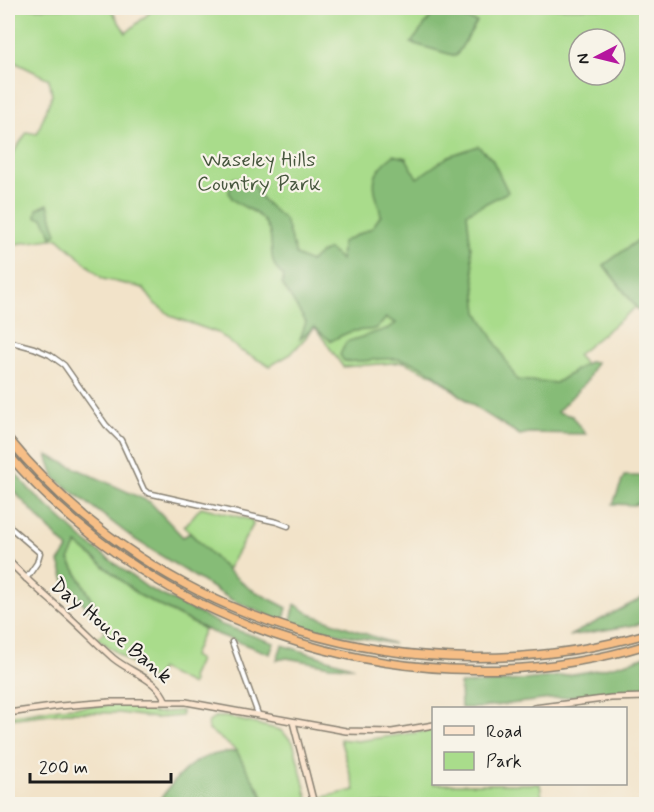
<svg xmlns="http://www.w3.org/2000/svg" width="654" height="812" viewBox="0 0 654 812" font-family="Mynerve,sans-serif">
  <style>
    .green { fill: #a9dc8b; stroke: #627c54; stroke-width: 1.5; fill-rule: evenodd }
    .forest { fill: #86bc77; stroke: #516c4a; stroke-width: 1.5 }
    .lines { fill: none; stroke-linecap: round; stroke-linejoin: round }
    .street-casing { stroke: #878072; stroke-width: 7 }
    .secondary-casing { stroke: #878072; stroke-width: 8 }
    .highway-casing { stroke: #878072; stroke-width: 10 }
    .street { stroke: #fff; stroke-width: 4 }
    .secondary { stroke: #fbe5cf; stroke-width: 5 }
    .highway { stroke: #f6be86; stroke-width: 7 }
    .labels { text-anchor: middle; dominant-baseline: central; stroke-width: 4.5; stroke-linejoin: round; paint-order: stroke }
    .park-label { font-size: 21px; fill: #46563d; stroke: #f7f3e8 }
    .street-label { font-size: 21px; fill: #1c1c1c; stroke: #f7f3e8 }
  </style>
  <rect width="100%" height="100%" fill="#f7f3e8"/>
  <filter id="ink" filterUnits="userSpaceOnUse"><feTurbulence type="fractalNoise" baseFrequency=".0167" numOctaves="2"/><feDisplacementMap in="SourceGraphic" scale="12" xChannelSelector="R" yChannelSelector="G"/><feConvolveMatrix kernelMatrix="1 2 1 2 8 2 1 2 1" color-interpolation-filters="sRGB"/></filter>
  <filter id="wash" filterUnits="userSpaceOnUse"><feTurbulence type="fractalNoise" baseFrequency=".008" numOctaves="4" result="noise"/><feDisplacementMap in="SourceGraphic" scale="24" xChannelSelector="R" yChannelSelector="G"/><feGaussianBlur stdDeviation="1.35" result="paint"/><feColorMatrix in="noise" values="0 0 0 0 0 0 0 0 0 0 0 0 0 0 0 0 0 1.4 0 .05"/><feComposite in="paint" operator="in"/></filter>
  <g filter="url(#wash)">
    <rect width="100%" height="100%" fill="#f2e3c9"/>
    <path class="green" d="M 8,8 L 110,8 L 126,33 L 155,8 L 646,8 L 646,238 L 637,241 L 604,266 L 636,307 L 577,355 L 585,364 L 556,383 L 520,435 L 475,407 L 435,376 L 404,362 L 343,367 L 315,327 L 291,354 L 270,366 L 241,351 L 218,333 L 173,317 L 155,304 L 143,288 L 103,279 L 58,238 L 8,245 L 8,161 L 27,132 L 37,134 L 52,95 L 49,79 L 8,59 ZM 579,39 L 615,39 L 615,75 L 579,75 Z
      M 201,507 L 252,520 L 253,525 L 227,570 L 184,527 Z
      M 77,544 L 139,595 L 204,629 L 193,656 L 199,660 L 191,678 L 193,681 L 192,685 L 160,669 L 155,681 L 97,638 L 105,631 L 92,614 L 96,606 L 69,559 Z
      M 129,704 L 155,713 L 182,711 L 181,716 L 155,718 L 120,713 L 67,712 L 8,719 L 8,716 L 60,708 Z
      M 215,717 L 227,717 L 280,730 L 293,742 L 309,804 L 265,804 L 260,789 L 246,773 L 237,751 L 209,730 L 208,723 Z
      M 433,730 L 434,784 L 540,784 L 543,804 L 325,804 L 323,797 L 355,790 L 340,739 L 358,741 Z"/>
    <path class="forest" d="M 436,10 L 477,22 L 456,56 L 411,43 Z
      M 478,146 L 492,159 L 508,192 L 467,213 L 478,312 L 517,380 L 556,383 L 588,362 L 596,362 L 587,381 L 557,412 L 572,416 L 586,434 L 529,433 L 520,435 C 506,426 490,417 477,408 C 454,392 432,366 404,360 C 383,355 364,364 344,361 L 340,355 L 346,342 L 389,328 L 396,323 L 386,318 C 373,336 368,327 350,332 C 344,334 337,338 331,341 L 314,327 L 300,339 L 306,322 L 282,284 L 284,276 C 264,263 277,241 266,224 C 257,209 243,209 232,199 L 229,192 L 234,178 L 243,179 L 255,186 L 257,193 L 268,205 L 285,220 L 296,255 L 310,262 L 319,254 L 329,249 L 341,260 L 342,242 L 372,228 L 381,215 C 374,186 366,176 394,155 L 406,158 L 417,178 L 449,156 Z
      M 48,204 L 57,234 L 52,236 L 43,218 L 36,217 L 37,209 Z
      M 646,238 L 646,313 L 639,311 L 604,265 L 637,241 Z
      M 47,455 L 150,502 L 183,537 L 190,533 L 227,570 L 249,588 L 287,608 L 283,622 L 232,600 L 134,539 L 55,478 Z
      M 8,464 L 30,490 L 86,542 L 148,588 L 222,625 L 274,643 L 270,654 L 209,631 L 139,595 L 77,544 L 69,560 L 96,607 L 92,614 L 65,581 L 59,562 L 68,549 L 8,485 Z
      M 624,476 L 646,476 L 646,500 L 634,505 L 613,504 Z
      M 646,596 L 646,623 L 569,636 Z
      M 295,604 L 310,614 L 394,644 L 290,625 Z
      M 282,645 L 354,667 L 330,666 L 287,658 L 277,660 Z
      M 646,656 L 646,689 L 617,691 L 477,708 L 461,708 L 460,684 C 521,681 589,677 646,656 Z
      M 237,751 C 245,770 258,784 265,804 L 156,804 C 182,772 191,754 237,751 Z"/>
  </g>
  <g filter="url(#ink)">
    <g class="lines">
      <g class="street-casing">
        <path id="street" d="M 8,341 L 34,348 L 50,355 L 64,365 L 106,425 L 121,440 L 144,490 L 148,493 L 277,522 L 288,526
          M 8,523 L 11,528 L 40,553 L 37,563 L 26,579
          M 232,642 L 258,714"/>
      </g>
      <g class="secondary-casing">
        <path id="secondary" d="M 8,560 C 26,580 46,596 66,614 C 82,628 97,644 113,658 C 131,673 158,679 166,702
          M 534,708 L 611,698 L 646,697
          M 8,713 L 60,706 L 110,702 L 186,702 L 346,731 L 392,732 L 434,725
          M 293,722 L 314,804"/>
      </g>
      <g class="highway-casing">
        <path id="highway" d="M 8,438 C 159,625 417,700 646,634
          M 8,454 C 160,634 421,714 646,645"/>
      </g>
      <use href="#street" class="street"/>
      <use href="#secondary" class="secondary"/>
      <use href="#highway" class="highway"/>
    </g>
  </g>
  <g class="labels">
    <g class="park-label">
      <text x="259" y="160">Waseley Hills<tspan x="259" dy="24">Country Park</tspan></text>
    </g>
    <g class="street-label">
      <text transform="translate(111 631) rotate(40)">Day House Bank</text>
    </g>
  </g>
  <rect width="654" height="812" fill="none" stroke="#f7f3e8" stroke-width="30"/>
  <rect x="432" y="707" width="195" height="78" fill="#f7f3e8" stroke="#9f9d96" stroke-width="1.5"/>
  <rect x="444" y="726" width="30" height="9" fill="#fbe5cf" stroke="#9f9d96" stroke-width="1.5"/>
  <text x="486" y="737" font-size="18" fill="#1c1c1c">Road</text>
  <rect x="444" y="752" width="30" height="18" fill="#a9dc8b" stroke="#9f9d96" stroke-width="1.5"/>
  <text x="486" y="767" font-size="18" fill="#1c1c1c">Park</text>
  <g transform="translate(597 57) rotate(263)"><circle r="28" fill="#f7f3e8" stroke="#9f9d96" stroke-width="1.5"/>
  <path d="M0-4.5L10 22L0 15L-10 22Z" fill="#b5179e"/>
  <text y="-9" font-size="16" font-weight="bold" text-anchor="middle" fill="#1c1c1c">N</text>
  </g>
  <path d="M30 773v9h141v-9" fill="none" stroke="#1c1c1c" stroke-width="3"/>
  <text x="39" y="773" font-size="18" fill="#1c1c1c" stroke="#f7f3e8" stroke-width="4.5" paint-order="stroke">200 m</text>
</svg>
